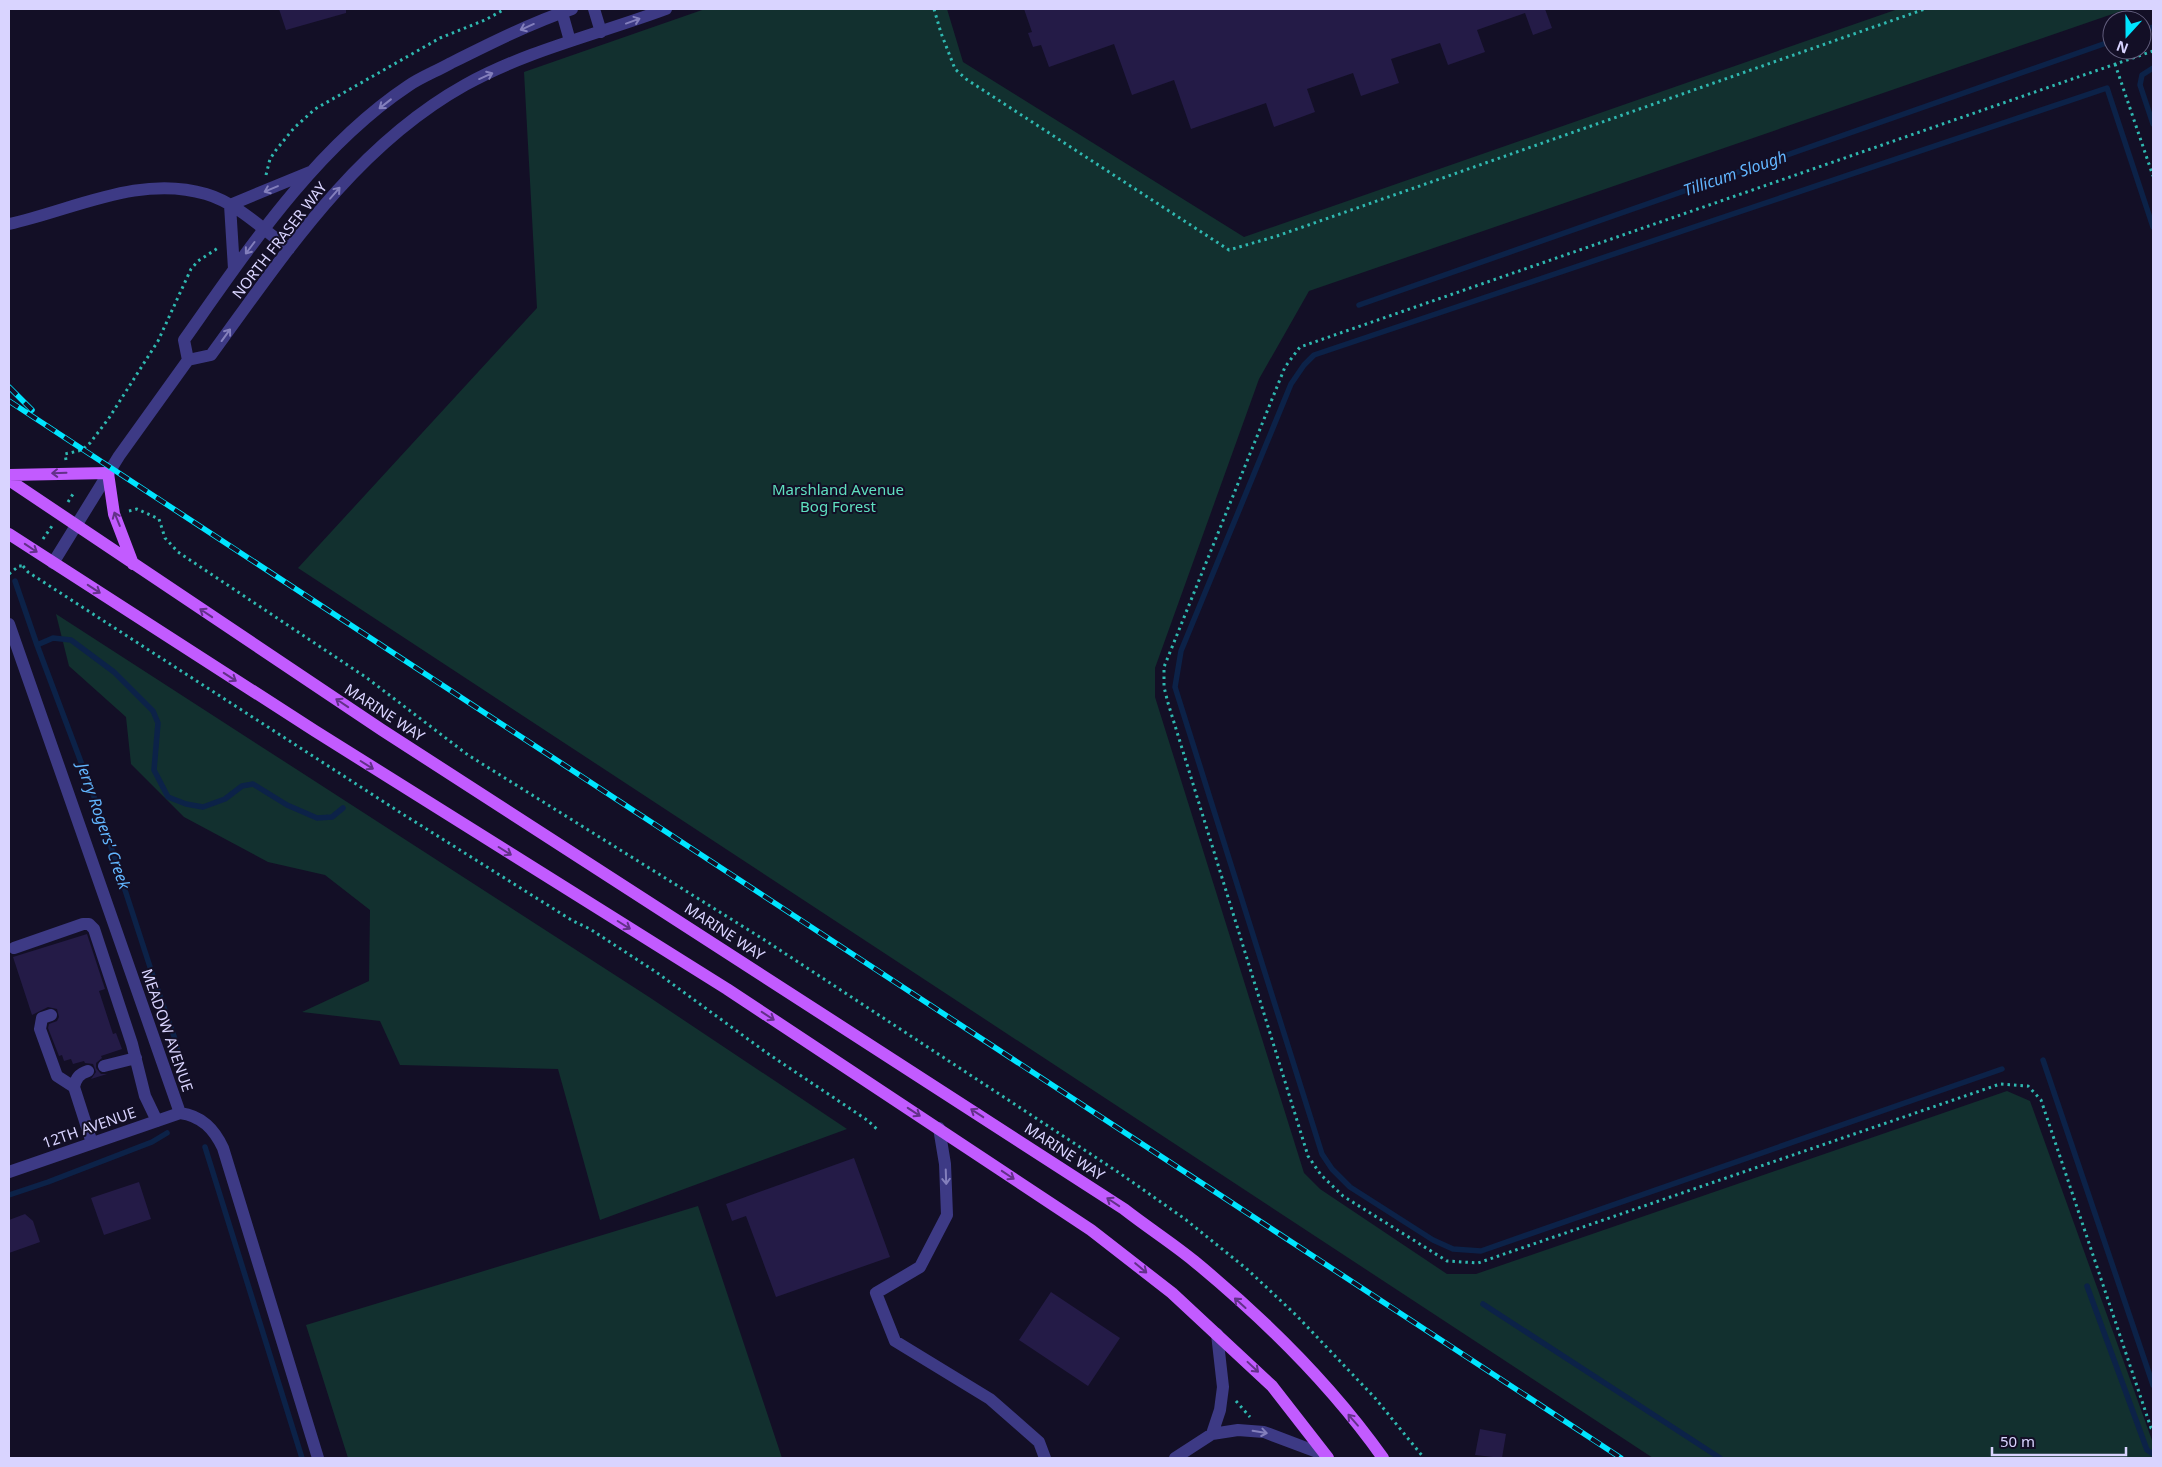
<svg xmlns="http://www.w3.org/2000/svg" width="2162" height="1467" viewBox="0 0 2162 1467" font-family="'Noto Sans',sans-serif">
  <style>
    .green { fill: #12302f }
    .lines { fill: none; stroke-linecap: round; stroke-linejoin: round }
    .stream { stroke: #0c2248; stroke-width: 5.5 }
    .building { fill: #241b47 }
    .path { stroke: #2fb8b0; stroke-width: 3; stroke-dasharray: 2.5 4; stroke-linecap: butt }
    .minor { stroke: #3d3a85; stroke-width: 12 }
    .major { stroke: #c25bff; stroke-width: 12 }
    .rail-casing { stroke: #00e5ff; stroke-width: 5.5 }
    .rail { stroke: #130f26; stroke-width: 4; stroke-dasharray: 11; stroke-linecap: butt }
    .oneway { stroke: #837fbc }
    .oneway2 { stroke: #623188 }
    .labels { text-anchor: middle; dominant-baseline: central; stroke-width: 4; stroke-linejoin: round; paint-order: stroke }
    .street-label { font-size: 15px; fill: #d9d4ff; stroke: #130f26 }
    .park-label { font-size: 15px; fill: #5fe0c0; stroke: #130f26 }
    .water-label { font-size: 16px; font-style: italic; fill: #62b6ff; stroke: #130f26 }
  </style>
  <rect width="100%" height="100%" fill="#130f26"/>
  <path class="green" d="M 705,9 L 947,9 L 963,62 L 1244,237 L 1898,9 L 2127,9 L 1309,291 L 1259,379 L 1155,668 L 1155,697 L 1304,1173 L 1320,1189 L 1447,1274 L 1476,1274 L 2007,1091 L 2030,1101 L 2153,1443 L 2153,1458 L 1653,1458 L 298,568 L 537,308 L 524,72 Z
    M 56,614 L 649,997 L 847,1129 L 600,1220 L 558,1069 L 400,1065 L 380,1021 L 302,1012 L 369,981 L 370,910 L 325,875 L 268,862 L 184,817 L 131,764 L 126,717 L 69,666 Z
    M 698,1206 L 782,1458 L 348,1458 L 306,1325 Z"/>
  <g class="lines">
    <path class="stream" d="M 2142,31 L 2153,27
      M 2153,68 L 2142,75 L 2140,85 L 2153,124
      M 1359,305 L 2112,41
      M 15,581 L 37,645 L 99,810 L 152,973 L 176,1042 L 182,1075
      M 37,645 L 53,638 L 71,640 L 114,672 L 153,711 L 158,723 L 154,770 L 168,797 L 186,804 L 203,807 L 225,799 L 242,786 L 253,784 L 287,805 L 317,818 L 332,817 L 343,808
      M 2043,1060 L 2153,1385
      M 2002,1069 L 1481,1251 L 1453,1249 L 1433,1240 L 1350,1187 L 1332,1169 L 1322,1154 L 1175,687 L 1181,651 L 1291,384 L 1304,365 L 1314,355 L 2107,88 L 2153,227
      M 205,1147 L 302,1458
      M 9,1195 L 48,1182 L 152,1142 L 167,1133
      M 2087,1286 L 2147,1450 L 2153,1454
      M 1483,1304 L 1720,1458"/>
  </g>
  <path class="building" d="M 279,9 L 346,9 L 346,13 L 286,30 Z
    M 1024,9 L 1545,9 L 1552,28 L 1533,35 L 1525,13 L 1477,30 L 1485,52 L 1448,65 L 1440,43 L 1391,59 L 1399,83 L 1361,96 L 1353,73 L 1307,89 L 1315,112 L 1274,127 L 1266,103 L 1191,129 L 1174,80 L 1132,95 L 1114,44 L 1049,67 L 1041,45 L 1033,47 L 1028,33 L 1032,32 Z
    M 87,934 L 105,989 L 99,991 L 113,1034 L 116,1033 L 122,1049 L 101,1056 L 102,1058 L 96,1063 L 96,1068 L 101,1074 L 107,1074 L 91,1079 L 96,1072 L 93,1064 L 85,1063 L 84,1061 L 73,1064 L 71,1059 L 64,1061 L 62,1055 L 59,1056 L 48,1028 L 49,1024 L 57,1021 L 59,1017 L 57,1009 L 48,1007 L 32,1015 L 13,957 Z
    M 854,1158 L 890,1257 L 776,1297 L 746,1216 L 732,1221 L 726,1204 Z
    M 139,1182 L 151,1219 L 104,1235 L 91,1198 Z
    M 25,1214 L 33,1221 L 40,1242 L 9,1253 L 9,1220 Z
    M 1051,1292 L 1120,1338 L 1088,1386 L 1019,1340 Z
    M 1480,1429 L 1506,1434 L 1502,1458 L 1475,1455 Z"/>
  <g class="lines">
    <path class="path" d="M 934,9 L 941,33 L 955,69 L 966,79 L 1229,250 L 1277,236 L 1925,9
      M 2153,51 L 1300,347 L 1285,367 L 1164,667 L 1164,687 L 1168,703 L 1308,1156 L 1321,1175 L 1343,1196 L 1447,1261 L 1478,1263 L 2000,1084 L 2028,1086 L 2041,1100 L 2151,1428 L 2153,1429
      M 2115,64 L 2153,176
      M 266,175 L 270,159 L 276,150 L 294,128 L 315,109 L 440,38 L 485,20 L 505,9
      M 66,460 L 65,454 L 82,450 L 90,443 L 109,418 L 158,341 L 191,269 L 198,261 L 218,248
      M 68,502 L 73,494
      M 129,511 L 137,509 L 159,519 L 165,538 L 178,552 L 367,678 L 468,755 L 763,939 L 1118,1172 L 1185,1219 L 1248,1270 L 1297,1316 L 1375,1398 L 1424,1458
      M 43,539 L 52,526
      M 23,566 L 28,572 L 401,813 L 573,921 L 590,929 L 656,972 L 767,1053 L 867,1120 L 878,1130
      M 9,574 L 19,566 L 24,566
      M 1236,1401 L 1250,1417"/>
    <path class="minor" d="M 561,9 L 570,41
      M 594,9 L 601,32
      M 9,224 C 73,210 140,174 206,194 C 237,203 264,230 289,249
      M 234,269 L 230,205 L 310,172
      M 188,360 L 184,340 C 247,251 315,148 408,86 C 421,77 437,71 451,63 C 491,43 531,23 572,9
      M 53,563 L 119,456 L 188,360 L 211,355 C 284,255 354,147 465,85 C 528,50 599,34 666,9
      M 9,624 L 180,1113
      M 14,948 L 83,924 L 89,924 L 94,929 L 132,1044 L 145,1096 L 157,1121
      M 51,1015 L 42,1018 L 40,1029 L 57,1076 L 74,1087
      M 104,1066 L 136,1058
      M 88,1071 C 79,1074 76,1078 74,1087 L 92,1143
      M 939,1128 L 945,1164 L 947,1215 L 920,1267 L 876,1293 L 895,1341 L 990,1399 L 1039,1442 L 1045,1458
      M 9,1172 L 180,1113 C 202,1116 214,1129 223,1148 L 318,1458
      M 1212,1434 L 1220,1410 L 1223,1387 L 1217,1334
      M 1175,1458 L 1212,1434 L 1238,1430 L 1264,1432 L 1325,1455"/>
    <path class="major" d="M 9,475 L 108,473 L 114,514 L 133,564
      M 9,480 L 382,730 L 1124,1209 C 1147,1227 1172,1243 1194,1261 C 1262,1317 1332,1386 1383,1458
      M 9,534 L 315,731 L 727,989 L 1091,1230 L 1172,1293 L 1272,1386 L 1328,1458"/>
    <g class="rail-casing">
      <path id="rail" d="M 9,387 L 32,410
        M 9,401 L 1621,1458"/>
    </g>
    <use href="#rail" class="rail"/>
  </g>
  <defs><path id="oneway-shaft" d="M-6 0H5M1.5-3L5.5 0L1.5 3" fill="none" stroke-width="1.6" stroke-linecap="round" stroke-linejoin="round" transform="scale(1.25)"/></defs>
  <g class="oneway">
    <use href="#oneway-shaft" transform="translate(633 21) rotate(-20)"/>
    <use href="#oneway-shaft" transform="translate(527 27) rotate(156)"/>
    <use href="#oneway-shaft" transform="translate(486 76) rotate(-24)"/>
    <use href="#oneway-shaft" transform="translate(385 104) rotate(142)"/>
    <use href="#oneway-shaft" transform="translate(271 189) rotate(157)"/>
    <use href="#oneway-shaft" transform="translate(335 193) rotate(-49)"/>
    <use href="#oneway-shaft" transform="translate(250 248) rotate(127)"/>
    <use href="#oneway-shaft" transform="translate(226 335) rotate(-54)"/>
    <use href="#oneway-shaft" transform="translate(946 1177) rotate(88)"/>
    <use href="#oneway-shaft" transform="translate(1260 1432) rotate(9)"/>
  </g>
  <g class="oneway2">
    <use href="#oneway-shaft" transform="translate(59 473) rotate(178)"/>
    <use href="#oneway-shaft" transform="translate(117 519) rotate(-112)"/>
    <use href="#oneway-shaft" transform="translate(31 548) rotate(34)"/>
    <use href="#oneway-shaft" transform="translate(94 589) rotate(33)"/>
    <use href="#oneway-shaft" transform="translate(206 613) rotate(-146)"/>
    <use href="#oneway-shaft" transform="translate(230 677) rotate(33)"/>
    <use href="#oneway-shaft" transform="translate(342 703) rotate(-146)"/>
    <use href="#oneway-shaft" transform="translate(367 765) rotate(32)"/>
    <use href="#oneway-shaft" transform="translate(505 851) rotate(32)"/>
    <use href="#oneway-shaft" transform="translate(624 925) rotate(32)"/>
    <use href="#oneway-shaft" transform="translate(768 1016) rotate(33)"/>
    <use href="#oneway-shaft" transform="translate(914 1112) rotate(33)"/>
    <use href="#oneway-shaft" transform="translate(977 1113) rotate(-147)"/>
    <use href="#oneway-shaft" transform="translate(1008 1175) rotate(34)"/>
    <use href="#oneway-shaft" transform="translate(1113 1202) rotate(-146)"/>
    <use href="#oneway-shaft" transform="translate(1141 1268) rotate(40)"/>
    <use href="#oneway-shaft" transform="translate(1240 1303) rotate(-138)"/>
    <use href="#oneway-shaft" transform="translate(1253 1367) rotate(43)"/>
    <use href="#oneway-shaft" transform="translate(1353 1420) rotate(-131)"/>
  </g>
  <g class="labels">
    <g class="street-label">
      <text transform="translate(279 240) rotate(-52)">NORTH FRASER WAY</text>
      <text transform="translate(385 712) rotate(33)">MARINE WAY</text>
      <text transform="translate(725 931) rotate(33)">MARINE WAY</text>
      <text transform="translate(168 1030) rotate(71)">MEADOW AVENUE</text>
      <text transform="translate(89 1127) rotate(-19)">12TH AVENUE</text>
      <text transform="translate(1065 1151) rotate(33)">MARINE WAY</text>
    </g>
    <g class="park-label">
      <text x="838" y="489">Marshland Avenue<tspan x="838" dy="17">Bog Forest</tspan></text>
    </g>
    <g class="water-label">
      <text transform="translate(1735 173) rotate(-19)">Tillicum Slough</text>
      <text transform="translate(104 826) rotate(71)">Jerry Rogers' Creek</text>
    </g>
  </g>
  <rect width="2162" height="1467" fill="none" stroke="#d9d4ff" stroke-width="20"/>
  <g transform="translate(2127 35) rotate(201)"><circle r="24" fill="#130f26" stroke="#625e7d"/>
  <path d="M0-4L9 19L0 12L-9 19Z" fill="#00e5ff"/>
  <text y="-8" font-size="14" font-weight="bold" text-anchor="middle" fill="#d9d4ff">N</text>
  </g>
  <path d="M1992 1447v8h134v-8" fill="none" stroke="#d9d4ff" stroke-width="2.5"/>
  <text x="2000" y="1447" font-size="15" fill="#d9d4ff" stroke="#130f26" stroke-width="4" paint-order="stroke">50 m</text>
</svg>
